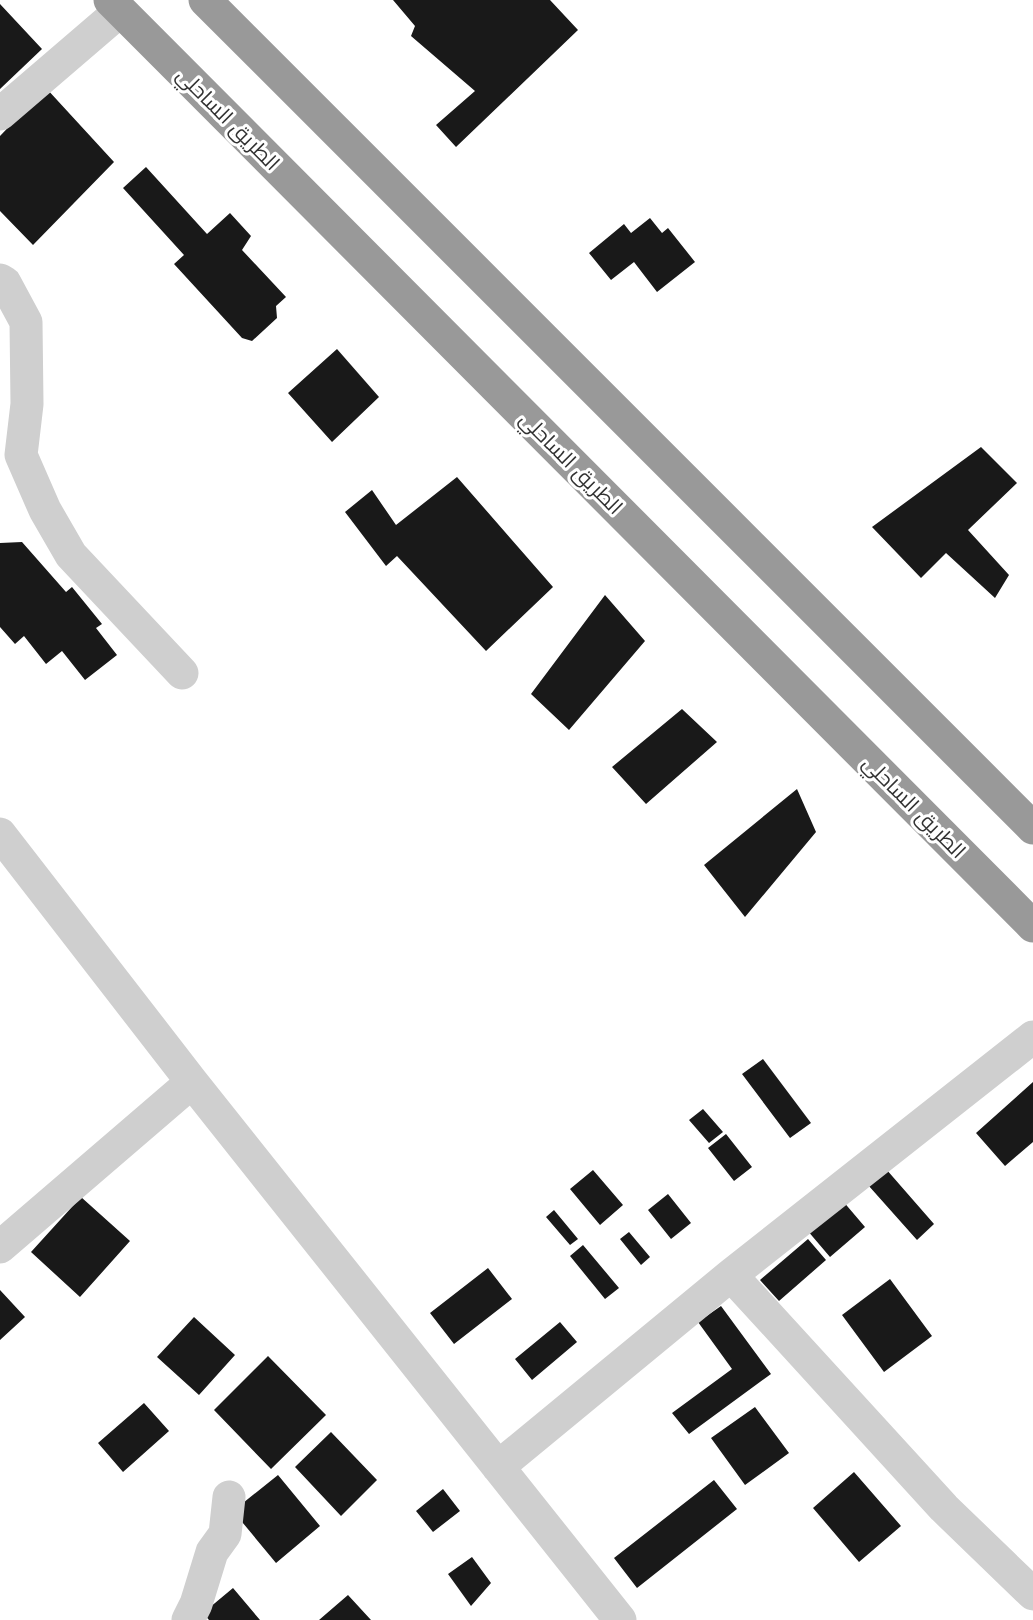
<svg xmlns="http://www.w3.org/2000/svg" width="1033" height="1620" viewBox="0 0 1033 1620" font-family="Jost,Cairo,sans-serif">
  <style>
    .building { fill: #191919 }
    .lines { fill: none; stroke-linecap: round; stroke-linejoin: round }
    .minor { stroke: #cfcfcf; stroke-width: 33 }
    .highway { stroke: #999; stroke-width: 33 }
    .labels { text-anchor: middle; dominant-baseline: central; stroke-width: 6; stroke-linejoin: round; paint-order: stroke }
    .street-label { font-size: 21px; fill: #323232; stroke: #fff }
  </style>
  <rect width="100%" height="100%" fill="#fff"/>
  <path class="building" d="M 393,0 L 550,0 L 578,30 L 456,147 L 436,125 L 475,91 L 411,36 L 415,26 Z
    M 0,4 L 42,49 L 0,89 Z
    M 46,88 L 114,162 L 33,245 L 0,211 L 0,136 Z
    M 146,167 L 207,234 L 230,213 L 251,236 L 242,250 L 286,297 L 276,306 L 277,318 L 252,341 L 242,338 L 174,264 L 184,255 L 123,188 Z
    M 650,218 L 662,233 L 668,228 L 695,262 L 657,292 L 634,262 L 611,280 L 589,253 L 624,224 L 631,233 Z
    M 337,349 L 379,397 L 332,442 L 288,393 Z
    M 981,447 L 1017,483 L 968,530 L 1009,575 L 995,598 L 946,553 L 921,578 L 872,527 Z
    M 457,477 L 553,587 L 486,651 L 397,556 L 386,566 L 345,512 L 372,490 L 396,525 Z
    M 22,542 L 66,592 L 72,587 L 102,624 L 96,628 L 117,655 L 85,680 L 62,651 L 46,664 L 24,636 L 15,644 L 0,627 L 0,543 Z
    M 605,595 L 645,641 L 569,730 L 531,694 Z
    M 682,709 L 717,742 L 646,804 L 612,767 Z
    M 797,789 L 816,832 L 745,917 L 704,865 Z
    M 763,1059 L 811,1123 L 790,1138 L 742,1074 Z
    M 1033,1082 L 1033,1142 L 1005,1166 L 976,1133 Z
    M 703,1109 L 723,1132 L 709,1143 L 689,1120 Z
    M 726,1134 L 752,1167 L 734,1181 L 708,1148 Z
    M 886,1169 L 934,1224 L 917,1240 L 868,1185 Z
    M 593,1170 L 623,1205 L 600,1225 L 570,1189 Z
    M 668,1194 L 691,1223 L 671,1239 L 648,1210 Z
    M 81,1197 L 130,1241 L 80,1297 L 31,1252 Z
    M 842,1200 L 865,1227 L 830,1257 L 807,1230 Z
    M 554,1210 L 578,1239 L 570,1245 L 546,1217 Z
    M 629,1232 L 650,1257 L 641,1265 L 620,1239 Z
    M 808,1239 L 826,1260 L 779,1301 L 760,1280 Z
    M 583,1245 L 619,1288 L 605,1299 L 570,1256 Z
    M 488,1268 L 512,1299 L 454,1344 L 430,1313 Z
    M 890,1279 L 932,1336 L 884,1372 L 842,1315 Z
    M 0,1290 L 25,1317 L 0,1340 Z
    M 721,1306 L 771,1374 L 689,1434 L 672,1413 L 732,1369 L 698,1322 Z
    M 194,1317 L 235,1355 L 199,1395 L 157,1357 Z
    M 560,1322 L 577,1342 L 532,1380 L 515,1359 Z
    M 268,1356 L 326,1415 L 271,1469 L 214,1410 Z
    M 144,1403 L 169,1431 L 123,1472 L 98,1443 Z
    M 755,1407 L 789,1453 L 745,1485 L 711,1438 Z
    M 331,1432 L 377,1480 L 341,1516 L 295,1467 Z
    M 854,1472 L 901,1526 L 859,1562 L 813,1508 Z
    M 278,1475 L 320,1526 L 276,1563 L 233,1511 Z
    M 714,1480 L 737,1509 L 637,1588 L 614,1558 Z
    M 443,1489 L 460,1511 L 433,1532 L 416,1511 Z
    M 472,1557 L 491,1583 L 471,1606 L 448,1574 Z
    M 233,1588 L 260,1620 L 209,1620 L 203,1613 Z
    M 348,1595 L 371,1620 L 319,1620 Z"/>
  <g class="lines">
    <path class="minor" d="M 0,114 L 120,11
      M 0,280 L 5,283 L 26,322 L 27,404 L 21,455 L 45,510 L 71,555 L 182,673
      M 0,834 L 192,1082 L 620,1620
      M 0,1247 L 192,1082
      M 731,1275 L 944,1508 L 1033,1594
      M 498,1467 L 731,1275 L 1033,1037
      M 188,1620 L 196,1604 L 212,1552 L 225,1534 L 229,1497"/>
    <path class="highway" d="M 110,0 L 1033,926
      M 205,0 L 1033,828"/>
  </g>
  <g class="labels">
    <g class="street-label">
      <text transform="translate(228 119) rotate(45)">الطريق الساحلي</text>
      <text transform="translate(571 463) rotate(45)">الطريق الساحلي</text>
      <text transform="translate(914 807) rotate(45)">الطريق الساحلي</text>
    </g>
  </g>
</svg>
